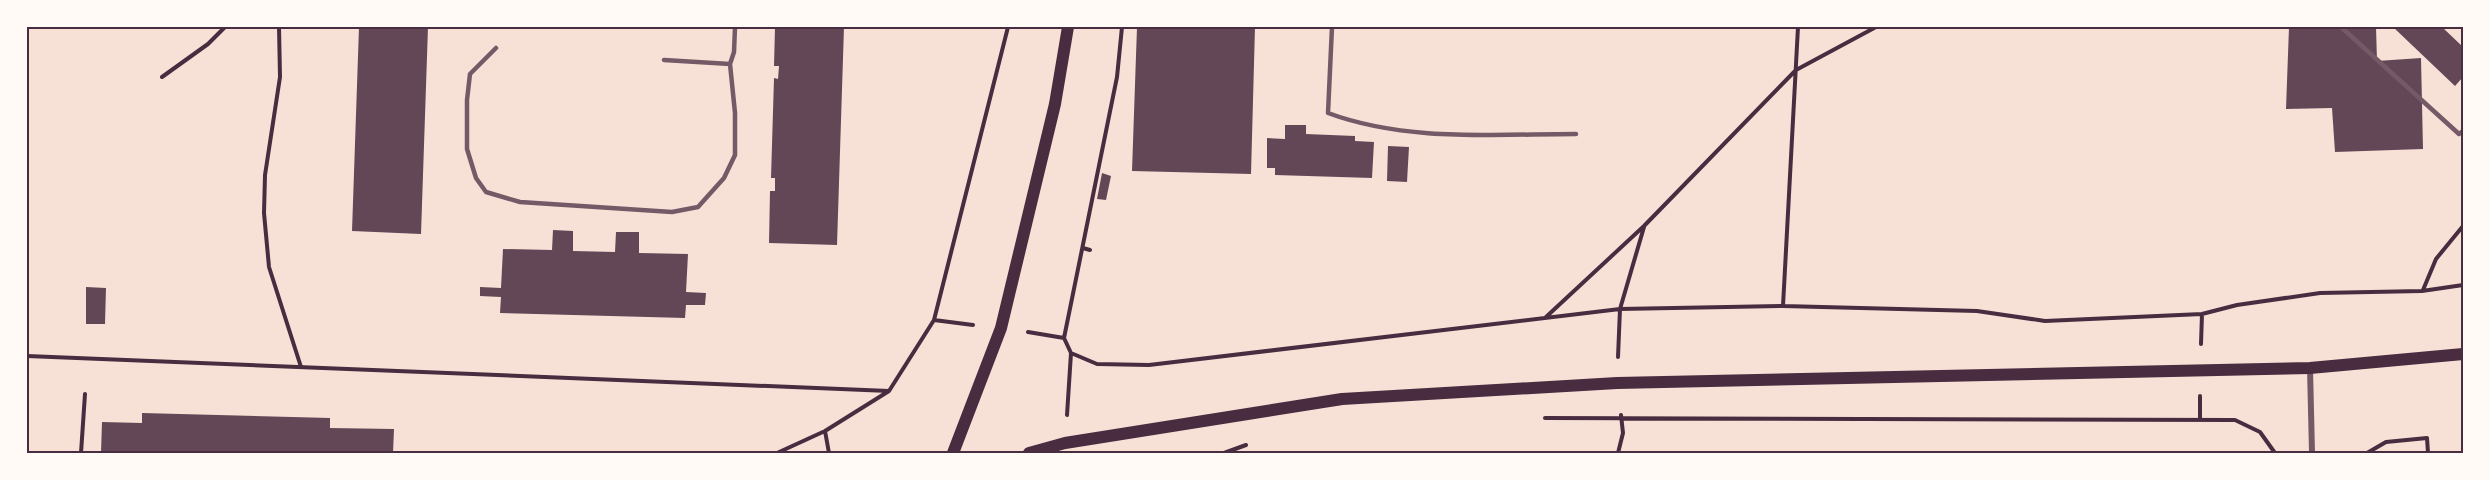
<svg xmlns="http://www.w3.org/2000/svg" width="2490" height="480" viewBox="0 0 2490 480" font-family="'Titillium Web',sans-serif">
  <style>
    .building { fill: #644757 }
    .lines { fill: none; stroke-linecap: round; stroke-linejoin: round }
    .path { stroke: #4a2c40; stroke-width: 4 }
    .service { stroke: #755966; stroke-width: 4.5 }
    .minor { stroke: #755966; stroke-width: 6 }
    .secondary { stroke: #4a2c40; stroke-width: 12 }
    .neatline { fill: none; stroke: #4a2c40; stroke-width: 2 }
  </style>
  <rect width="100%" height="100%" fill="#f7e1d7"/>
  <path class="building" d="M 359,27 L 428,27 L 421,234 L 352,231 Z
    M 775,27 L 844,27 L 837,245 L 769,243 L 770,191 L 775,191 L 775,178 L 771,178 L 774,78 L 778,79 L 779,66 L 774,66 Z
    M 1137,27 L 1255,27 L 1251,174 L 1132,171 Z
    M 2289,27 L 2376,27 L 2377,61 L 2421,58 L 2423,149 L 2335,152 L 2332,108 L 2286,109 Z
    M 2393,27 L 2442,27 L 2463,47 L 2463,77 L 2455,86 Z
    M 1285,125 L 1306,125 L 1306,134 L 1355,136 L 1355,141 L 1374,142 L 1372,178 L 1275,175 L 1275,168 L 1267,168 L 1267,138 L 1285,139 Z
    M 1388,146 L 1409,147 L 1407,182 L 1387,181 Z
    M 1102,173 L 1111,176 L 1106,200 L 1097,199 Z
    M 553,230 L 573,231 L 573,251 L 615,252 L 616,232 L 639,232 L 639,253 L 688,254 L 686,292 L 706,293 L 705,305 L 686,305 L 685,318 L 500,313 L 501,297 L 480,296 L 480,287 L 501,288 L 503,249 L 552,250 Z
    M 86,287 L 106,288 L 105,324 L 86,324 Z
    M 142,413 L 330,418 L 330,428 L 394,429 L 393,453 L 101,453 L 102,422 L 142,423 Z"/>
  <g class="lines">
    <path class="path" d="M 279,27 L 280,77 L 265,175 L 264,213 L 269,267 L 301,367
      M 162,77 L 208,44 L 225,27
      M 1083,248 L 1090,250
      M 2423,290 L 2436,259 L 2463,226
      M 1783,306 L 1798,27
      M 1546,317 L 1644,226 L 1796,70 L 1876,27
      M 934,320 L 1008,27
      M 1028,332 L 1064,338 L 1071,353 L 1097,364 L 1149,365 L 1620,309 L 1783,306 L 1977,311 L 2045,321 L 2202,314 L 2237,305 L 2320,293 L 2422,291 L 2463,285
      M 1064,338 L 1117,77 L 1122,27
      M 2201,344 L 2202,314
      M 27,356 L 889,391
      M 1618,357 L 1620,309 L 1644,227
      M 1067,415 L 1071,353
      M 1545,418 L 2235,420 L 2260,432 L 2275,453
      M 2200,420 L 2200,396
      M 825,431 L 829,453
      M 81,453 L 85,394
      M 777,453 L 825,431 L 889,391 L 934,320 L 973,325
      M 1224,453 L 1246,445
      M 1618,453 L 1623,433 L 1621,415
      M 2367,453 L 2386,442 L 2427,438 L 2428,453"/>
    <path class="service" d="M 1332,27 L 1328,113 C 1406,142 1494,134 1576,134
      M 2341,27 L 2459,134 L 2463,131
      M 2462,27 L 2463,28
      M 496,48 L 470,74 L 467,100 L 467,149 L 476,178 L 486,192 L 520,202 L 672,212 L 698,207 L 724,178 L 735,155 L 735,113 L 730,64 L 664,60
      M 730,64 L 734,52 L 735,27"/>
    <path class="minor" d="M 2310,368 L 2312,453"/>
    <path class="secondary" d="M 953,453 L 1001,328 L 1055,104 L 1068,27
      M 1029,453 L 1065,443 L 1342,399 L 1617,383 L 2310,368 L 2463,354"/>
  </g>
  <rect width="2490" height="480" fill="none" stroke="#fffaf5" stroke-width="57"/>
  <rect x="28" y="28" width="2434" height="424" class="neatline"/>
</svg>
